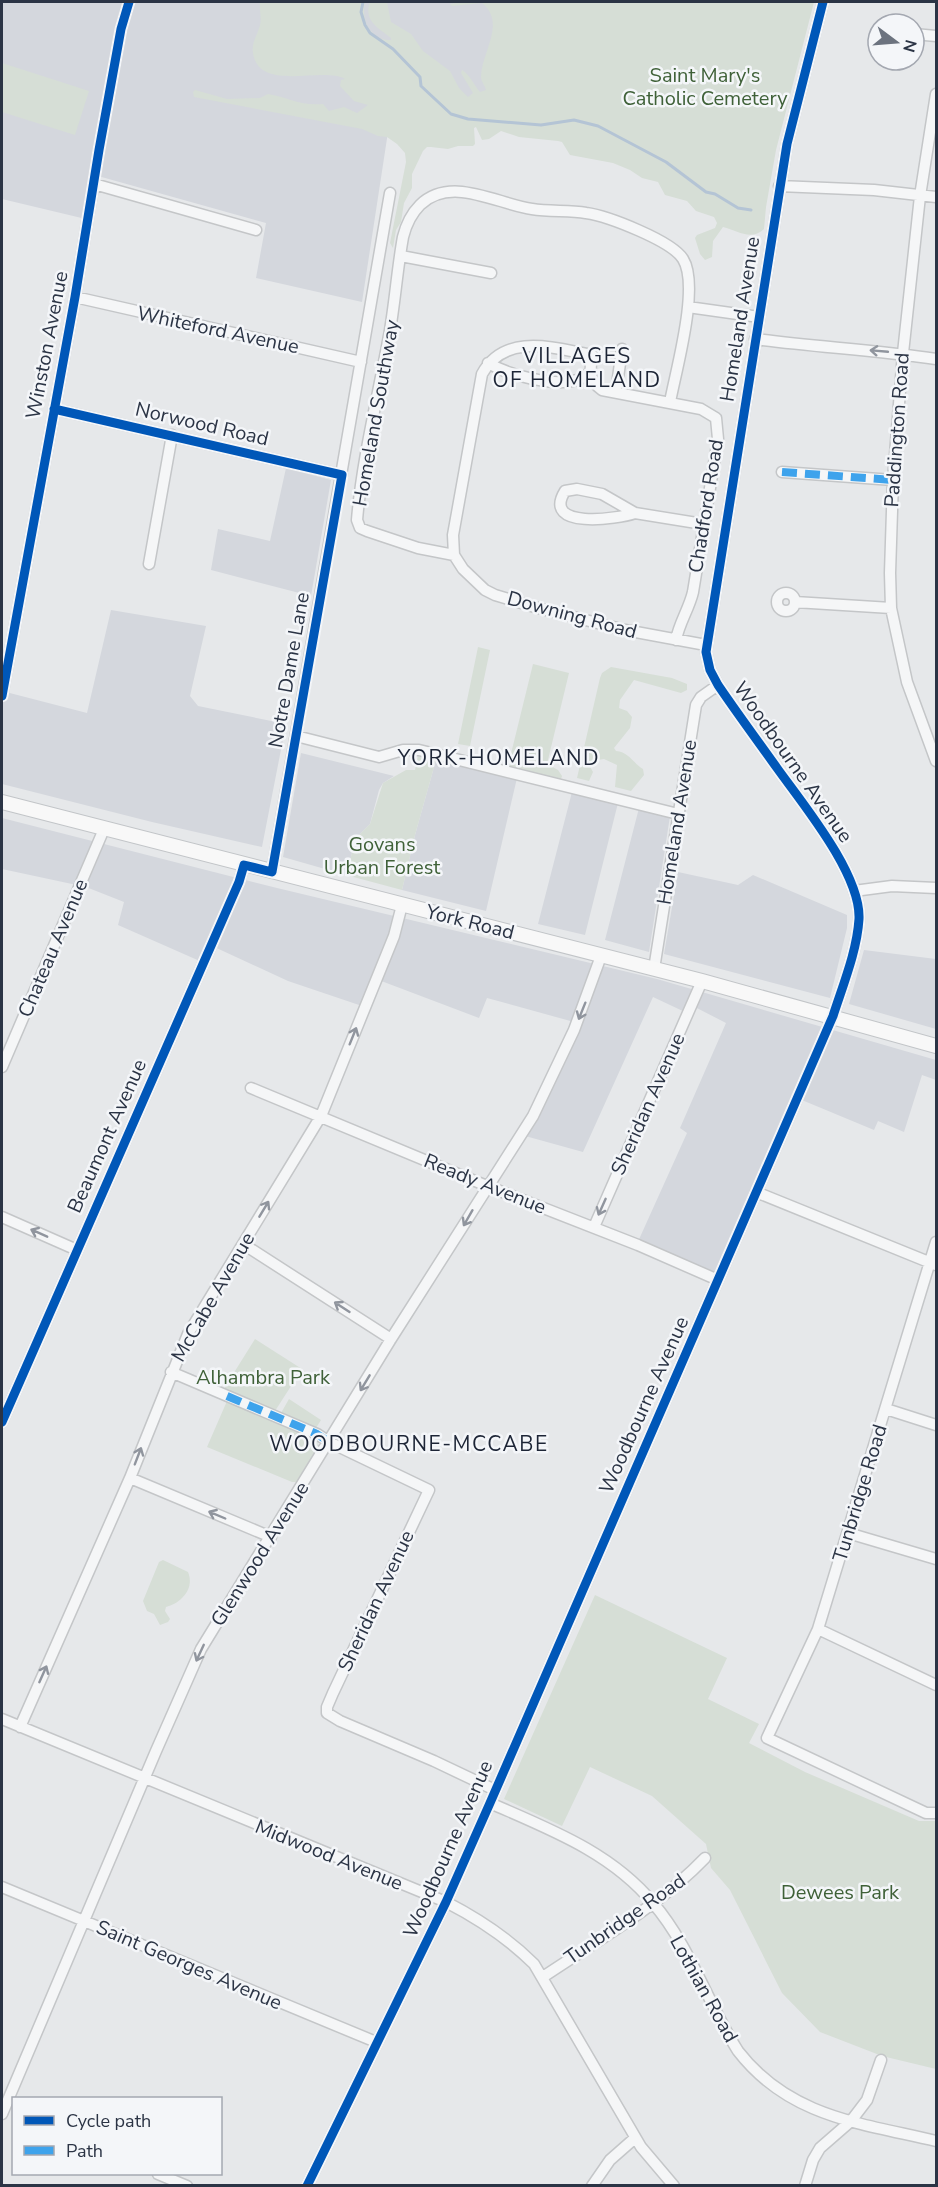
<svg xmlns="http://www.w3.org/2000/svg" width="938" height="2187" viewBox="0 0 938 2187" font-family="'Nunito Sans',sans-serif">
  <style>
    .built { fill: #d4d7dd }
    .green { fill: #d6ded6 }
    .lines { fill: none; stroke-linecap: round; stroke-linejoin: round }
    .stream { stroke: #b4c4d5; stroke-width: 3 }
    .minor-casing { stroke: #c4c6c8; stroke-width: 13 }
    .major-casing { stroke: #c2c5c8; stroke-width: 16 }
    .minor { stroke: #f5f6f7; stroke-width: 10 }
    .major { stroke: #f8f8f8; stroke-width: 14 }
    .quiet { stroke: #3ea3ec; stroke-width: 8; stroke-dasharray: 15 8; stroke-linecap: butt }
    .cycleway-casing { stroke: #f4f6f9; stroke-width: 13 }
    .cycleway { stroke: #0057b8; stroke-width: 9 }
    .oneway { stroke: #90959e }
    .labels { text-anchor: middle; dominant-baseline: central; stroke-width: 5; stroke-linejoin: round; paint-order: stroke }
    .park-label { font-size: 20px; fill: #3f6138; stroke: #f4f6f9 }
    .street-label { font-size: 20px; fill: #2b3445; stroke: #f4f6f9 }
    .neighbourhood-label { font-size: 21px; letter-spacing: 1.5px; fill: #1d2536; stroke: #f4f6f9 }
  </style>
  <rect width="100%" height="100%" fill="#e6e8ea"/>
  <path class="built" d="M 2,2 L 518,2 L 489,125 L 388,132 L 362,302 L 256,278 L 266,223 L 98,176 L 90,220 L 2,199 Z
    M 286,468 L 331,480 L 311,596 L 211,570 L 218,529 L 270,541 Z
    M 111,610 L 206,626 L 190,696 L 198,706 L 286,724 L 262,847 L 152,822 L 2,784 L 2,691 L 87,713 Z
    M 301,753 L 394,776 L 383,783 L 379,790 L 370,824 L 356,838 L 346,875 L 283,857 Z
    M 436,760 L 517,778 L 486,911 L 402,890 L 415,835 Z
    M 572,792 L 618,803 L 585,935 L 538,924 Z
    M 639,808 L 670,816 L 649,952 L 605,940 Z
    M 2,818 L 277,888 L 657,979 L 936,1060 L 936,1080 L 922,1075 L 904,1132 L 878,1121 L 874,1130 L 797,1098 L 717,1279 L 636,1246 L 687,1133 L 680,1128 L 726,1023 L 691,1005 L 687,1013 L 653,997 L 583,1152 L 518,1134 L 574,1022 L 487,998 L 479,1018 L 376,979 L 365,1007 L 288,981 L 210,945 L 202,962 L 118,925 L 124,902 L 86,887 L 2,869 Z
    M 678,872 L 738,885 L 753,875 L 847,915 L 847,928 L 830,998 L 664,954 Z
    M 864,950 L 936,959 L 936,1029 L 849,1004 Z"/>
  <path class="green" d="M 260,2 L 365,2 C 361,20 370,40 391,40 L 391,38 C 379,28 363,21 370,2 L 387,2 L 391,22 L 411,34 L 423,51 L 450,71 L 459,88 L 468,97 L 473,93 L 461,73 L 462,70 C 470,75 474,85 480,92 L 486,90 C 485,86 481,81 481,77 C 481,53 507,23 482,3 L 452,6 L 450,4 L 461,2 L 814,2 L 776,150 L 766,207 L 764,229 C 751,241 738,231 723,227 L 713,241 L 712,257 L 705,260 L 700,254 L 695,238 L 697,235 L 715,228 L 717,223 L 714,217 L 696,211 L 687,201 L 665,195 L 658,182 L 642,178 L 630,170 L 613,163 L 570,155 L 562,142 L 558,141 L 519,137 L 501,131 L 489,139 L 482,140 L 476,127 L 474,128 L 475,144 L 473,146 L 458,146 L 448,149 L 431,147 L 427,147 L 423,151 L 412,174 L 412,188 L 404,203 L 401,222 L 396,230 L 393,248 L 390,243 L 406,162 L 405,153 L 397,144 L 387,137 L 378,136 L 362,129 L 194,97 L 193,92 L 195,90 L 227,99 L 260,98 L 268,94 C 290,98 300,106 323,104 L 329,111 L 344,107 L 357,113 L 368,105 L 354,101 L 340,86 L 341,80 L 345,79 C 322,66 259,93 253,53 C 251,43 258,34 260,25 C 262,18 259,9 260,2 Z
    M 2,63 L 89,91 L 75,135 L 2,112 Z
    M 478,647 L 490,650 L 470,746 L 458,744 Z
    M 533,664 L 569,673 L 547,764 L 558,770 L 562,776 L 561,779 L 508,766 Z
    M 611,667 L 672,678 L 687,684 L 687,690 L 681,693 L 634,680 L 620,700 L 619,708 L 627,711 L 632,717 L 630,728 L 614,748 L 616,751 C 629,752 633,763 643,769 L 644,775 L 631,791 L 615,787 L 617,765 L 604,759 L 592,761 L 589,765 L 593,772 L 589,781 L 577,778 L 600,678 L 602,673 Z
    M 418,756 L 436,760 L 415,835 L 402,890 L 346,875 L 356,838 L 370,824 L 383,783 L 406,770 L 415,770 Z
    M 255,1339 L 302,1369 L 275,1411 L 225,1390 L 225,1387 Z
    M 289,1399 L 321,1420 L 316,1428 L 281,1413 Z
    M 227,1401 L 317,1441 L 318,1448 L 296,1482 L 292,1482 L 207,1447 Z
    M 163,1560 L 188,1572 C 195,1589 181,1603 166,1607 L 165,1611 L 170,1619 L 168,1622 L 160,1625 L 154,1614 L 147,1611 L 143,1601 L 159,1562 Z
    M 595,1595 L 727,1658 L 708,1699 L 759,1724 L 749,1743 L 805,1772 L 919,1821 L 936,1821 L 936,2069 L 882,2056 L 820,2032 L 782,1993 L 730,1890 L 711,1868 L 706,1844 L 652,1796 L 590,1767 L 562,1826 L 504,1799 Z"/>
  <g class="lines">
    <path class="stream" d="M 363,2 L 361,12 L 365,25 L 370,33 L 393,49 L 420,77 L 421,86 L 451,114 L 468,119 L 541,125 L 574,120 L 598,126 L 666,162 L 706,192 L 715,194 L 738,208 L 751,210"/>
    <g class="minor-casing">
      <path id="minor" d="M 883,24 L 890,21 L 899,24
        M 914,34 L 936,36
        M 936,94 L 920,196 L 903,353 L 893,480 L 890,573 L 891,608 L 907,682 L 936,761
        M 94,184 L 256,230
        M 779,186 L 874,190 L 936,197
        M 401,256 L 491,273
        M 75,297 L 361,362
        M 688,307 L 759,317
        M 755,339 C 816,347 876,350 936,359
        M 488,363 C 509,375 553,387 577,380 C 582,379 585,375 589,373
        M 616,392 L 622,349
        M 54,409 L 342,475
        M 782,472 L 893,480
        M 577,489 L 602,494 L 635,513 C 618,519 541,530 565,491 Z
        M 635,513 L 703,524
        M 454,555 L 418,548 L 367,531 L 360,528 L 357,520 C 362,460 378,396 389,336 C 395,303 397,270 403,237 C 406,225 411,214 420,205 C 451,175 497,204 532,209 C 550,212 569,210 586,213 C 608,216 672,241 683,259 C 700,286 676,370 670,402
        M 149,564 L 172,435
        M777 602a9 9 0 1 1 18 0a9 9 0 1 1-18 0Z
        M 795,602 L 891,608
        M 676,640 C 679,623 689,609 693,592 L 718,439 L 716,418 L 701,409 L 602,390 C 588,380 590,370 592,355 C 554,348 505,332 482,374 L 453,535 L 454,555 L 463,569 L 485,590 L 495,595 L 538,608 L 625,630 L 706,645
        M 2,696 L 75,297 L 99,150 L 121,29 L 129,2
        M 296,736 L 379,757 L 403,750 L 419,750 L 678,814
        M 272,872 L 390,193
        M 854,891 L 892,886 L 936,888
        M 654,969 L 696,705 L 701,697 L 718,685
        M 2,1067 L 104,829
        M 251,1088 L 487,1186 L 638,1245 L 718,1280
        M 756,1192 L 936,1265
        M 2,1217 L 77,1250
        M 594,1227 L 702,981
        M 936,1242 L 818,1629 L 767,1738 L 926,1813 L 936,1813
        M 243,1244 L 391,1339
        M 171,1372 L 317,1434 L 329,1442 L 429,1490 L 333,1693 L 327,1707 L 327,1713 L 340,1721 L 434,1761 L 495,1790
        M 886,1409 L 936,1425
        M 2,1422 L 239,882 L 244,865
        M 130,1478 L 271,1537
        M 848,1533 L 936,1559
        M 818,1629 L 936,1685
        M 2,1719 L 446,1902 C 479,1919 507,1937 534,1964 L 641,2147 L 674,2186
        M 20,1727 L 130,1478 L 188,1334 L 321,1116 L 394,936 L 402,905
        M 490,1803 C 549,1829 611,1852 653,1903 C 690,1946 708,2004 738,2051 C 789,2117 860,2123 936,2141
        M 2,1887 L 376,2042
        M 543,1977 C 598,1940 659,1906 705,1858
        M 2,2114 L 156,1751 L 201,1649 L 391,1339 L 533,1116 L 574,1030 L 601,956
        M 158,2174 L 187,2186
        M 307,2186 L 446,1902 L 490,1803 L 833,1016 C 843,985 857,951 859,919 C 861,874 802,803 777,768 C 757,740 737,713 718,685 L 710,670 L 706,652 L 787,144 L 823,2
        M 592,2186 L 610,2160 L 635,2138
        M 805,2186 L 813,2160 L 820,2148 L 851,2121 L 867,2100 L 881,2060"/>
    </g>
    <g class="major-casing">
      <path id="major" d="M 2,802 L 702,981 L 936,1046"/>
    </g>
    <use href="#minor" class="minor"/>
    <use href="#major" class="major"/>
    <path class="quiet" d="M 782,472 L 893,480
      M 227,1396 L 317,1434 L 329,1442"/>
    <g class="cycleway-casing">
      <path id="cycleway" d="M 2,696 L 75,297 L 99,150 L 121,29 L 129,2
        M 2,1422 L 239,882 L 244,865 L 272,872 L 342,475 L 54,409
        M 307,2186 L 446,1902 L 490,1803 L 833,1016 C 843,985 857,951 859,919 C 861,874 802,803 777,768 C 757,740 737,713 718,685 L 710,670 L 706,652 L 787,144 L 823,2"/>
    </g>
    <use href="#cycleway" class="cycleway"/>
  </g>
  <defs><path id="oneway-shaft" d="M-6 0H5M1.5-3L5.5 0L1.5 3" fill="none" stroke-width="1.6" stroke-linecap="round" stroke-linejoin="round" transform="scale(1.5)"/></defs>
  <g class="oneway">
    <use href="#oneway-shaft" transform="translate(879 351) rotate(-175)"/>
    <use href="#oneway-shaft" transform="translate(582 1011) rotate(112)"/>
    <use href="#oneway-shaft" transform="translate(353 1036) rotate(-68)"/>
    <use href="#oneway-shaft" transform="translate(602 1207) rotate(114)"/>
    <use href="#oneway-shaft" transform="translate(264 1209) rotate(-59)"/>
    <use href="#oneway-shaft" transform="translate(468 1218) rotate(120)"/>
    <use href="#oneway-shaft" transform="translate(39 1233) rotate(-156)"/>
    <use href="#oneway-shaft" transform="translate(342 1307) rotate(-147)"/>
    <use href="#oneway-shaft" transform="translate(365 1383) rotate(121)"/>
    <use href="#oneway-shaft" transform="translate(138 1456) rotate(-69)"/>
    <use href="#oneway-shaft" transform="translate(217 1515) rotate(-157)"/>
    <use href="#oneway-shaft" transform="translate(200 1653) rotate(115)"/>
    <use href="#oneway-shaft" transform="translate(43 1674) rotate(-66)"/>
  </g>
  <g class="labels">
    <g class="park-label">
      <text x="705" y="75">Saint Mary's<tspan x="705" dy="23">Catholic Cemetery</tspan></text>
      <text x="382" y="844">Govans<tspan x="382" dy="23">Urban Forest</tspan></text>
      <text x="263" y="1377">Alhambra Park</text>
      <text x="840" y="1892">Dewees Park</text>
    </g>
    <g class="street-label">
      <text transform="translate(740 319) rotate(-81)">Homeland Avenue</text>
      <text transform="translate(218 330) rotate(12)">Whiteford Avenue</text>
      <text transform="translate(47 345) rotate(-79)">Winston Avenue</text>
      <text transform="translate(376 413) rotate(-80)">Homeland Southway</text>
      <text transform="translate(202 424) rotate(13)">Norwood Road</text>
      <text transform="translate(897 430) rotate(-86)">Paddington Road</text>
      <text transform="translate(706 506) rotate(-81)">Chadford Road</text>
      <text transform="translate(572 615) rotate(15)">Downing Road</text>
      <text transform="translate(289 670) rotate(-80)">Notre Dame Lane</text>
      <text transform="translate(793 762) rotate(55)">Woodbourne Avenue</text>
      <text transform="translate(677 822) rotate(-81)">Homeland Avenue</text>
      <text transform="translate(470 922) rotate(14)">York Road</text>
      <text transform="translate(53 948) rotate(-67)">Chateau Avenue</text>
      <text transform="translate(648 1104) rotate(-66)">Sheridan Avenue</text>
      <text transform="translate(107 1136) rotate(-66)">Beaumont Avenue</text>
      <text transform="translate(485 1184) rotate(22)">Ready Avenue</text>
      <text transform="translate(213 1297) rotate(-60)">McCabe Avenue</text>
      <text transform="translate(644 1405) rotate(-66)">Woodbourne Avenue</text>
      <text transform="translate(860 1493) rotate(-73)">Tunbridge Road</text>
      <text transform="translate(260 1554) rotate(-58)">Glenwood Avenue</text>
      <text transform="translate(376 1601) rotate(-65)">Sheridan Avenue</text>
      <text transform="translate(448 1849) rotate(-66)">Woodbourne Avenue</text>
      <text transform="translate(329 1855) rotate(22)">Midwood Avenue</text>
      <text transform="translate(625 1919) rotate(-35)">Tunbridge Road</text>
      <text transform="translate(189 1965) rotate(23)">Saint Georges Avenue</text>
      <text transform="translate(704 1989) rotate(61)">Lothian Road</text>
    </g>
    <g class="neighbourhood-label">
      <text x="577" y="356">VILLAGES<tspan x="577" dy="24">OF HOMELAND</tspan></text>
      <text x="499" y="758">YORK-HOMELAND</text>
      <text x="409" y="1444">WOODBOURNE-MCCABE</text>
    </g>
  </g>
  <rect width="938" height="2187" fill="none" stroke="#2b3445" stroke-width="6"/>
  <rect x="12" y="2097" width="210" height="78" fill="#f4f6f9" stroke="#a4a8b1" stroke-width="1.5"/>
  <rect x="24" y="2116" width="30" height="9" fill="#0057b8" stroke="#a4a8b1" stroke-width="1.5"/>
  <text x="66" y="2127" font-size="18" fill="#2b3445">Cycle path</text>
  <rect x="24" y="2146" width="30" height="9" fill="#3ea3ec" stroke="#a4a8b1" stroke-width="1.5"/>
  <text x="66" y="2157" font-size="18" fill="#2b3445">Path</text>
  <g transform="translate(896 42) rotate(106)"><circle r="28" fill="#f4f6f9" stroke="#a4a8b1" stroke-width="1.5"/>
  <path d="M0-4.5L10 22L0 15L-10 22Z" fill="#6c737f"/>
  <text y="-9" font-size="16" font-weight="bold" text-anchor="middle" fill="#2b3445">N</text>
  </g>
</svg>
